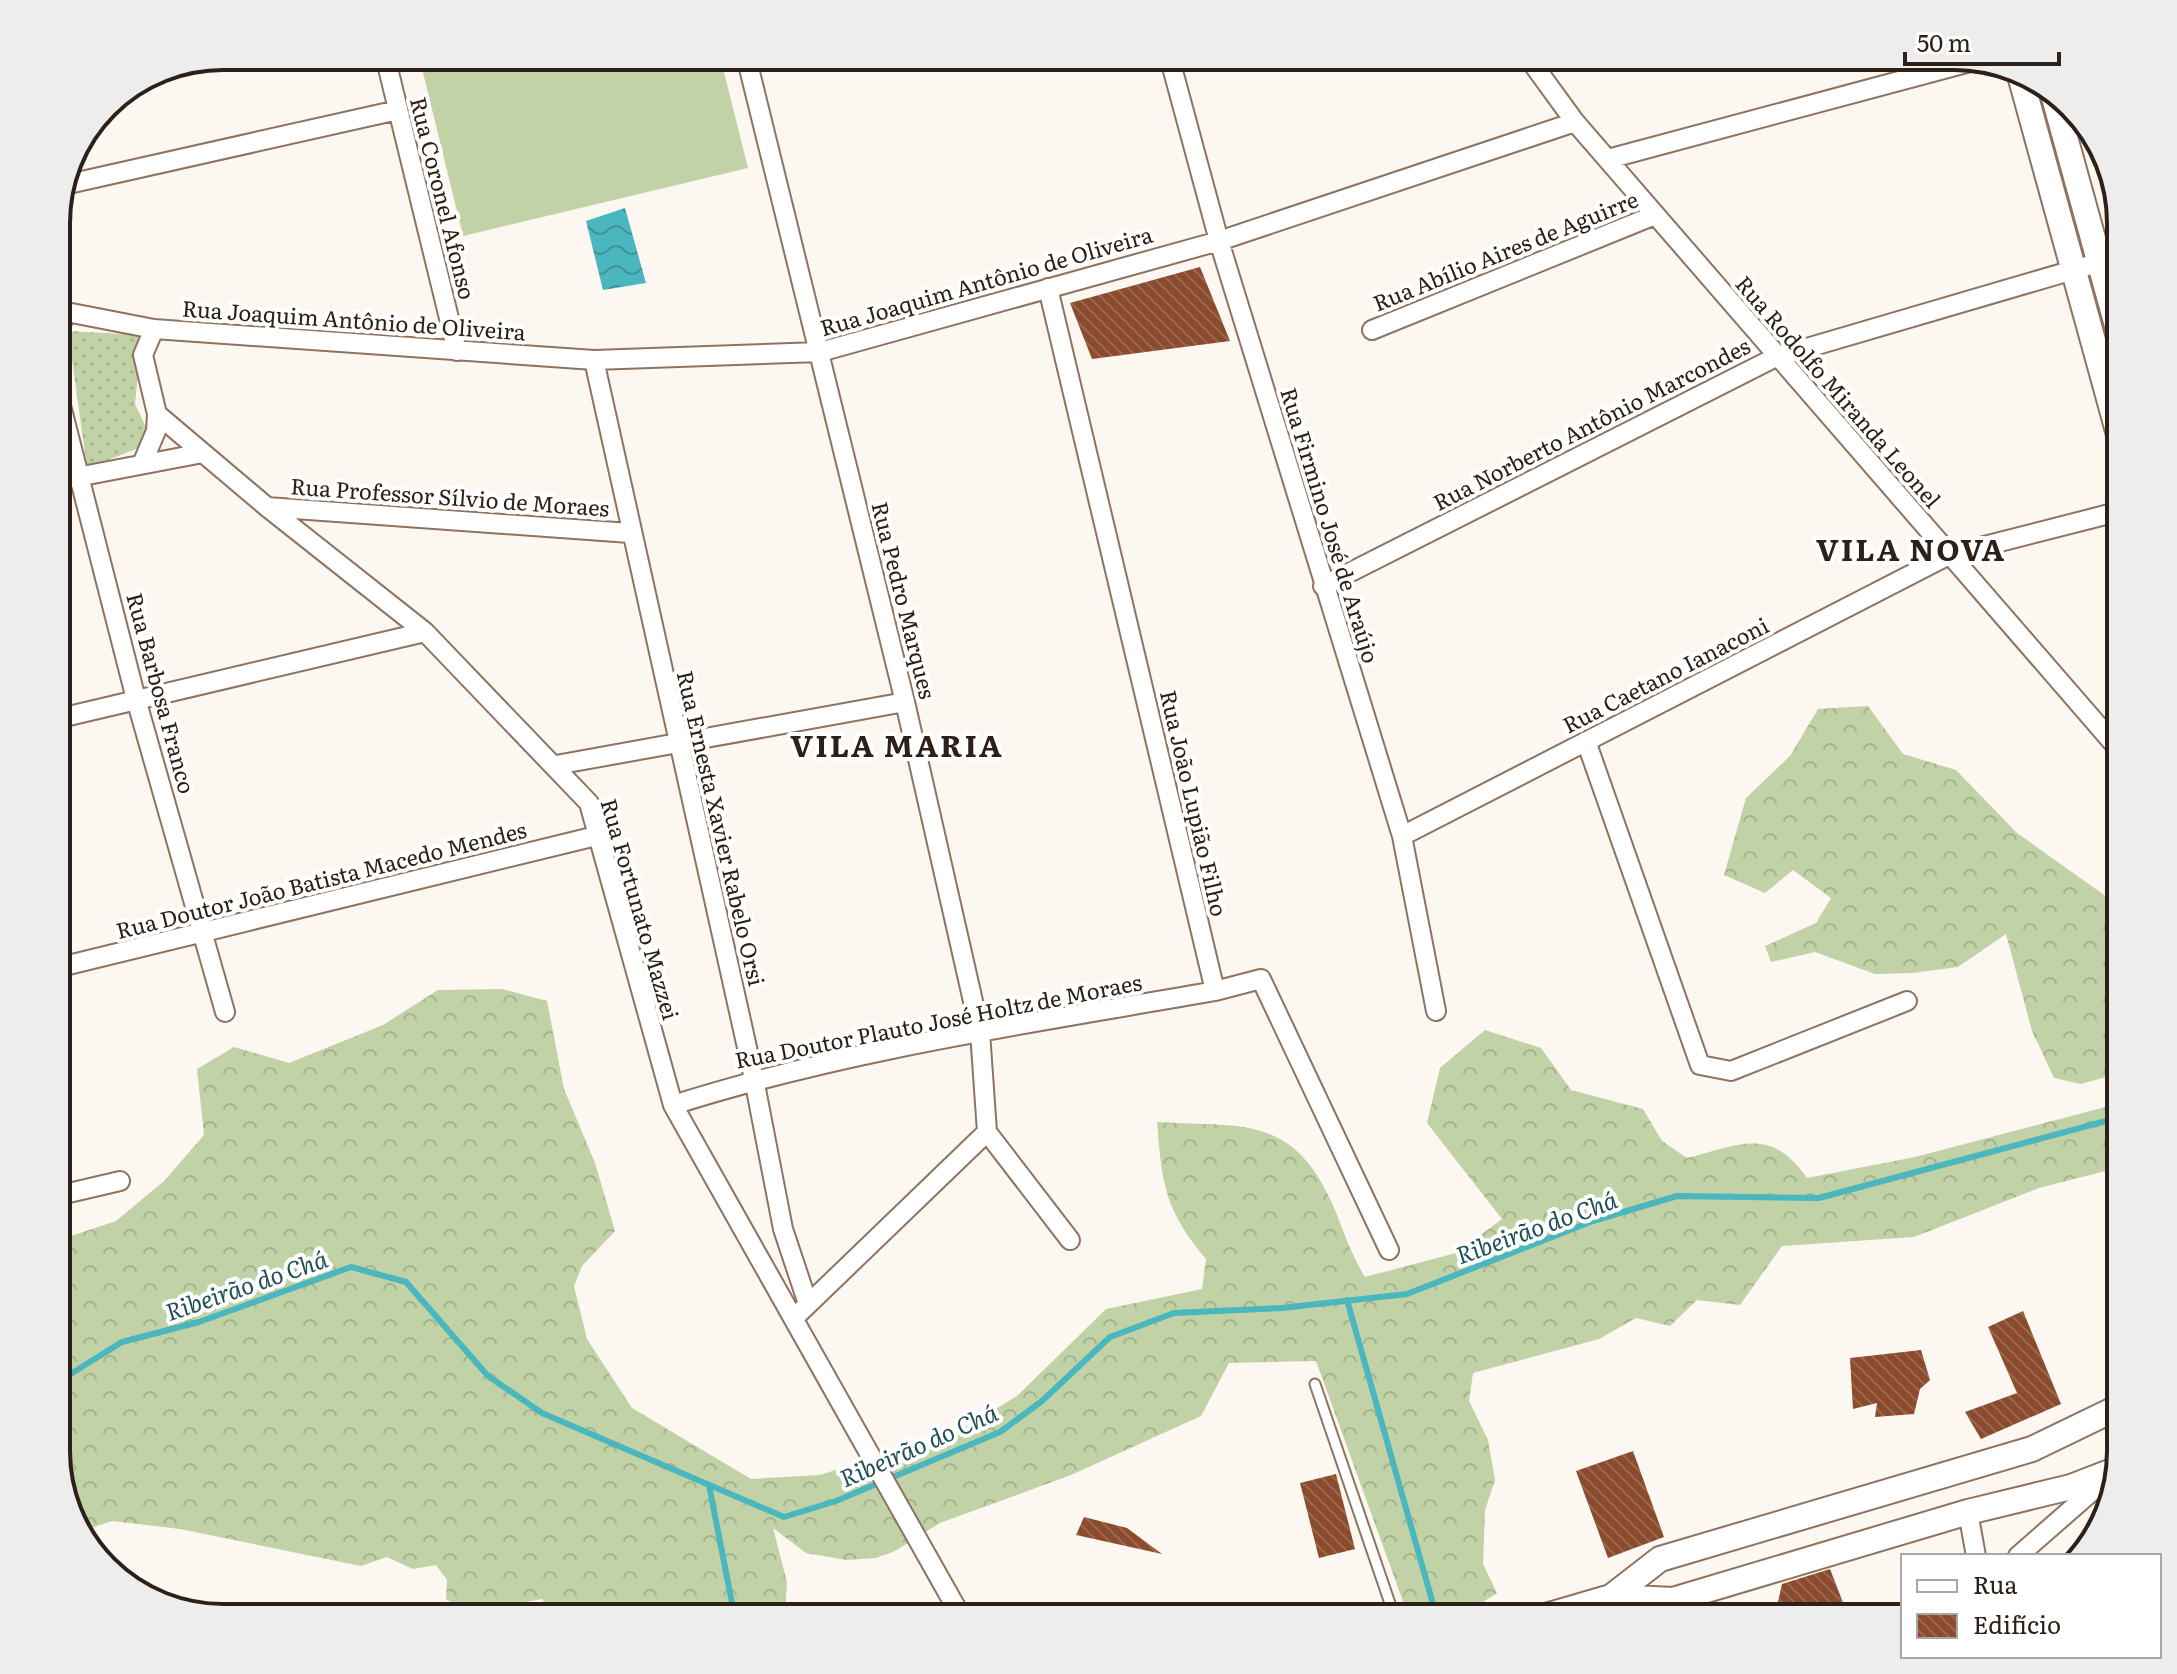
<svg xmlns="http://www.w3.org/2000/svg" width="2177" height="1674" viewBox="0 0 2177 1674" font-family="Literata,serif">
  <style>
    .green { fill: url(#green-dots) }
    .forest { fill: url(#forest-crowns) }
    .pitch { fill: #c0d2a6 }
    .water { fill: url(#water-waves) }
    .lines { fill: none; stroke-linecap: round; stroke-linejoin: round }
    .stream { stroke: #4ab6be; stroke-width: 6 }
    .building { fill: url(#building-back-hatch) }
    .service-casing { stroke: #8f735f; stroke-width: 13 }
    .minor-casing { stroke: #8f735f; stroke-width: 22 }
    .secondary-casing { stroke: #8f735f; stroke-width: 28 }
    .service { stroke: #fff; stroke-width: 9 }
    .minor { stroke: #fff; stroke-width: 18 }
    .secondary { stroke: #fff; stroke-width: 24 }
    .labels { text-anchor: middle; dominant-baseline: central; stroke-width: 8; stroke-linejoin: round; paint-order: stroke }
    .street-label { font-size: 22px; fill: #2c2018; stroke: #fff }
    .water-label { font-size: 24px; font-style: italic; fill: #225154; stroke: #fff }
    .district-label { font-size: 30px; font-weight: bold; letter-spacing: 2px; fill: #2c2018; stroke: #fff }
    .rim { fill: none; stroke: #2c2018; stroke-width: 4 }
  </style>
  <defs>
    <pattern id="green-dots" width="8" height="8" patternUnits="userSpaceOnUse" patternTransform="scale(2)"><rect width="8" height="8" fill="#c0d2a6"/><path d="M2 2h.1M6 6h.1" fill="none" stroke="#a5b48e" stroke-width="1.8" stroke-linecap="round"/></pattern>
    <pattern id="forest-crowns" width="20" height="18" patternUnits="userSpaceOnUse" patternTransform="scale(2)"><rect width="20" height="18" fill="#c0d2a6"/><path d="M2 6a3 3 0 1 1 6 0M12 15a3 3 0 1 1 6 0" fill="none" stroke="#a5b48e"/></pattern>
    <pattern id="water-waves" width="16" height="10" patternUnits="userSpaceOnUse" patternTransform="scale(2)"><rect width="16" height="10" fill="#4ab6be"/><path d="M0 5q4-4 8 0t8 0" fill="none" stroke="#3e9499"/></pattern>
    <pattern id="building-back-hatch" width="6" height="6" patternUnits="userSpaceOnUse" patternTransform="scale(2)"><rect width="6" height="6" fill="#8c4b2d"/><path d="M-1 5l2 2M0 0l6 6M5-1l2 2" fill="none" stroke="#996750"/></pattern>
  </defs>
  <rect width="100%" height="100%" fill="#fdf7f2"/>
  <path class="green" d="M 68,331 L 142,335 L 135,404 L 150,436 L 144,446 L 87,468 Z"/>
  <path class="forest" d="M 1868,706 L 1903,754 L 1956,770 L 2017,833 L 2121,907 L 2121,1073 L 2081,1084 L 2054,1078 L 2032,1031 L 2006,934 L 1958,967 L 1912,973 L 1875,974 L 1815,952 L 1771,962 L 1765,946 L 1816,923 L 1831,898 L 1793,870 L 1765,893 L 1724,875 L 1746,798 L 1790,756 L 1818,709 Z
    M 502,989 L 547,1001 L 564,1089 L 595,1163 L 615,1231 L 582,1266 L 574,1286 L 587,1339 L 632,1408 L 751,1479 L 820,1475 L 962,1429 L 1017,1396 L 1106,1309 L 1202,1289 L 1206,1259 C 1165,1210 1162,1184 1157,1122 C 1241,1127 1292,1114 1332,1203 C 1343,1228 1350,1253 1365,1277 L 1456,1253 L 1502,1219 L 1427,1123 L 1440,1068 L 1485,1030 L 1541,1048 L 1571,1090 L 1643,1109 L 1662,1141 L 1687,1158 C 1740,1145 1771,1126 1807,1178 L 1915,1157 L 2121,1103 L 2121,1167 L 2039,1188 L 1914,1237 L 1782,1246 L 1740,1305 L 1697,1300 L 1670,1326 L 1636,1318 L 1599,1339 L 1473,1373 L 1469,1401 L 1488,1440 L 1495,1480 L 1485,1510 L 1483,1564 L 1497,1593 C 1470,1613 1443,1618 1409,1618 L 1316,1361 L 1229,1363 L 1201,1416 L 1071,1475 L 940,1523 L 895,1551 L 876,1558 L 846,1560 L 806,1553 L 773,1528 L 787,1582 L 785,1618 L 556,1618 L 542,1599 L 479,1611 L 446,1600 L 447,1580 L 436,1565 L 413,1569 L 387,1557 L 361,1566 L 180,1529 L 112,1521 L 79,1532 L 73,1525 L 56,1461 L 56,1241 L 116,1221 L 164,1181 L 204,1135 L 197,1069 L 234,1047 L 289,1063 L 383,1025 L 438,990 Z"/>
  <path class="pitch" d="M 419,56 L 720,56 L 748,168 L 463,236 Z"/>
  <path class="water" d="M 625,208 L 646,283 L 603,290 L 586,221 Z"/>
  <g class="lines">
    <path class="stream" d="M 1347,1300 L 1437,1618
      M 56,1383 L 122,1342 L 199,1322 L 351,1267 L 406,1282 L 488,1376 L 542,1413 L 784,1517 L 836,1501 L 1000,1432 L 1042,1401 L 1110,1337 L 1174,1313 L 1282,1308 L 1407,1294 L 1593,1221 L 1677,1196 L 1819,1198 L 2121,1117
      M 709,1485 L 732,1603 L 731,1618"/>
  </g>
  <path class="building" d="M 1200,267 L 1230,341 L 1092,359 L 1070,303 Z
    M 2023,1311 L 2061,1404 L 1981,1439 L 1965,1412 L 2017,1393 L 1988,1327 Z
    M 1921,1350 L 1930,1380 L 1920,1389 L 1914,1414 L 1875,1417 L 1877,1403 L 1853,1409 L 1850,1358 Z
    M 1633,1451 L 1664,1537 L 1608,1558 L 1576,1471 Z
    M 1336,1474 L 1355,1549 L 1319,1558 L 1300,1483 Z
    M 1084,1517 L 1127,1528 L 1162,1554 L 1076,1535 Z
    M 1830,1569 L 1849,1618 L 1739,1618 L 1778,1602 L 1782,1584 Z"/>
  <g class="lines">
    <g class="service-casing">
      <path id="service" d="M 1315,1384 L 1395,1618
        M 983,1618 L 1009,1614 L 1049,1618"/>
    </g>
    <g class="minor-casing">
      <path id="minor" d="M 385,56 L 457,351
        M 746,56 L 905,702 L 980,1032 L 987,1132 L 795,1317
        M 1169,56 L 1219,241 L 1402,836 L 1436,1011
        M 1527,56 L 1575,122 L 2121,752
        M 1608,159 L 1970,62
        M 64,185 L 398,110
        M 1048,288 L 1215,991 L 1261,979 L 1389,1250
        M 56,310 L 154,329 L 594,360 L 820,352 L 1219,241 L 1575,122
        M 154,329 L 143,355 L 157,414 L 267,507 L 425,632 L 589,803 L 673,1105 L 962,1618
        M 1372,330 L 1655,215
        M 56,334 L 67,312
        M 594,360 L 754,1079 L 783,1229 L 808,1304
        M 56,386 L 136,699 L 225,1012
        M 142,464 L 156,431 L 157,414
        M 56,481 L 203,453
        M 267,507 L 630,533
        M 1323,586 L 1776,357 L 2121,256
        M 56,719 L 425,632
        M 1586,741 L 1700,1065 L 1731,1071 L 1907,1001
        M 556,765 L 905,702
        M 1402,836 L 1949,555 L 2121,511
        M 56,968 L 596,836
        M 673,1105 C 849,1049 1033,1023 1215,991
        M 987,1132 L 1070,1240
        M 56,1196 L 120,1181
        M 1968,1512 L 1976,1556
        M 2018,1556 L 2106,1479"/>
    </g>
    <g class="secondary-casing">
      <path id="secondary" d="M 2021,79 L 2121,442
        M 2052,90 L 2121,340
        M 1611,1597 L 1660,1559 L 2032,1449 L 2121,1406
        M 1539,1618 L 1611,1597 L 1673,1600 L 1968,1512 L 2071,1487 L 2115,1470"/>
    </g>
    <use href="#service" class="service"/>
    <use href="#minor" class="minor"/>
    <use href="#secondary" class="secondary"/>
  </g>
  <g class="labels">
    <g class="street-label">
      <text transform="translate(444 198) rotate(76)">Rua Coronel Afonso</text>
      <text transform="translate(1505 250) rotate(-22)">Rua Abílio Aires de Aguirre</text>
      <text transform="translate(986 280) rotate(-16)">Rua Joaquim Antônio de Oliveira</text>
      <text transform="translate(354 319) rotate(4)">Rua Joaquim Antônio de Oliveira</text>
      <text transform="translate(1839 391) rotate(49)">Rua Rodolfo Miranda Leonel</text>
      <text transform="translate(1591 423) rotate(-27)">Rua Norberto Antônio Marcondes</text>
      <text transform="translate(450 496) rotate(4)">Rua Professor Sílvio de Moraes</text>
      <text transform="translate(1331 525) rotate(73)">Rua Firmino José de Araújo</text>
      <text transform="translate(905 600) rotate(76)">Rua Pedro Marques</text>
      <text transform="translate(1665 674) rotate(-27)">Rua Caetano Ianaconi</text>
      <text transform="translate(162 693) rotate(75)">Rua Barbosa Franco</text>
      <text transform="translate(1195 803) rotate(77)">Rua João Lupião Filho</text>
      <text transform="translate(722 828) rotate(77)">Rua Ernesta Xavier Rabelo Orsi</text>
      <text transform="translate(321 879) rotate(-14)">Rua Doutor João Batista Macedo Mendes</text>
      <text transform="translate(641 909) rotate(74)">Rua Fortunato Mazzei</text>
      <text transform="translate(938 1020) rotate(-11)">Rua Doutor Plauto José Holtz de Moraes</text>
    </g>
    <g class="water-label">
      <text transform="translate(1536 1226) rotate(-20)">Ribeirão do Chá</text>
      <text transform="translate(246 1284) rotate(-19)">Ribeirão do Chá</text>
      <text transform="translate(918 1444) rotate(-24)">Ribeirão do Chá</text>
    </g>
    <g class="district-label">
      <text x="1911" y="548">VILA NOVA</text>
      <text x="897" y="744">VILA MARIA</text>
    </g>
  </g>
  <path d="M0 0H2177V1674H0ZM223 70H1954A153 153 0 0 1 2107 223V1451A153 153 0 0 1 1954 1604H223A153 153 0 0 1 70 1451V223A153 153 0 0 1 223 70Z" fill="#eeeded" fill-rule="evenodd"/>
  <path class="rim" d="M223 70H1954A153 153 0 0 1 2107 223V1451A153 153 0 0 1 1954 1604H223A153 153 0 0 1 70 1451V223A153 153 0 0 1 223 70Z"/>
  <rect x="1901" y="1554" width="260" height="104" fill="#ffffff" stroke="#aba6a3" stroke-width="2"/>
  <rect x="1917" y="1580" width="40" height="12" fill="#ffffff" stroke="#aba6a3" stroke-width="2"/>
  <text x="1973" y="1594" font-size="24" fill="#2c2018">Rua</text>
  <rect x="1917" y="1614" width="40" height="24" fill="url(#building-back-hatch)" stroke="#aba6a3" stroke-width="2"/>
  <text x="1973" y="1634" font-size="24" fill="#2c2018">Edifício</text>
  <path d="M1905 52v12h154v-12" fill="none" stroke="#2c2018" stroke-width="4"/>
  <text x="1917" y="52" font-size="24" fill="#2c2018" stroke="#ffffff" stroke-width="6" paint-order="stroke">50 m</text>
</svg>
